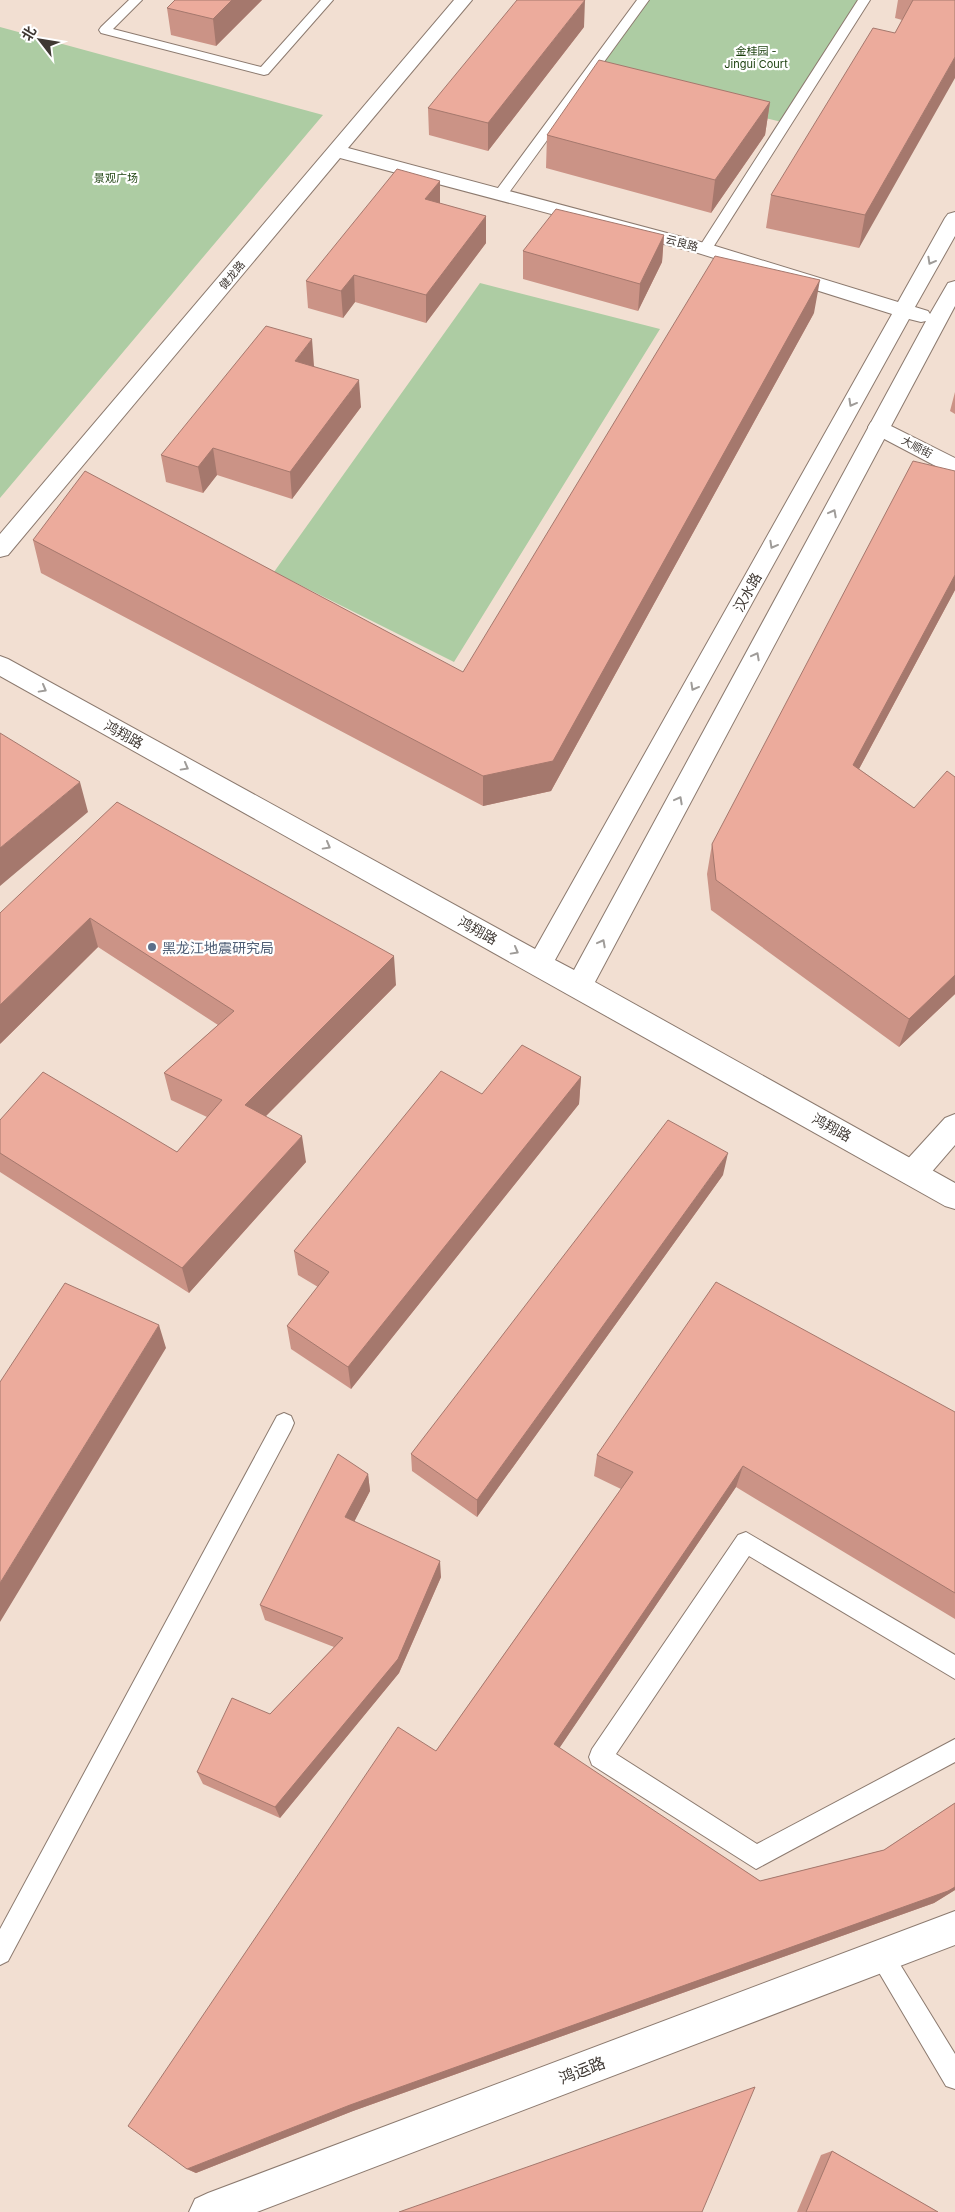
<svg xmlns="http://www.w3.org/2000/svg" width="955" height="2212" viewBox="0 0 955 2212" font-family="Inter,'Noto Sans SC',sans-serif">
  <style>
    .green { fill: #adcca3 }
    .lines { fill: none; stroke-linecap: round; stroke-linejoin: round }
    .lane-casing { stroke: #8c7a6f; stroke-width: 2 }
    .street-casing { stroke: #8c7a6f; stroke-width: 2 }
    .secondary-casing { stroke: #8c7a6f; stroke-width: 2 }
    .lane { fill: #fff; fill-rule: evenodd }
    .street { fill: #fff; fill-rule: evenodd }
    .secondary { fill: #fff; fill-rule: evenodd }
    .wall { fill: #cb9386 }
    .shaded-wall { fill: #a5786d }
    .building { fill: #ecab9c; stroke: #a5786d }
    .oneway { stroke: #9f9c99 }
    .service-dot { fill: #5c6f8a; stroke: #fff; stroke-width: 2 }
    .labels { text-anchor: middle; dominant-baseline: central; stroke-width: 4.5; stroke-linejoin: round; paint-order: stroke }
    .far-park-label { font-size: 11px; fill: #183d0a; stroke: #fff }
    .far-street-label { font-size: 11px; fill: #3f3833; stroke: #fff }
    .street-label { font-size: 14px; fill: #3f3833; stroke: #fff }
    .service-label { font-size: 14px; fill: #4e5e75; stroke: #fff; text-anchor: start }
    .near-street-label { font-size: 16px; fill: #3f3833; stroke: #fff }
  </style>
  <rect width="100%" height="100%" fill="#f2dfd2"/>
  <path class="green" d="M 643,0 L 864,0 L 786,123 L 587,76 Z
    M 0,27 L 323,115 L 0,498 Z
    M 480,283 L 660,329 L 454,662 L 274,572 Z"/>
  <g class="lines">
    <g class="lane-casing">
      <path id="lane" d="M 129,0 L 142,0 L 113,29 L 261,67 L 321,0 L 333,0 L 268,74 L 264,75 L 101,33 L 99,30 L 101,27 Z
        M 637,0 L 649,0 L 505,198 L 495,198 L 493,195 L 495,192 Z
        M 858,0 L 870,0 L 712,249 L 705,253 L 700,252 L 698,249 Z
        M 284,1413 L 291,1416 L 294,1423 L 291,1430 L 8,1961 L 0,1965 L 0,1929 L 277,1416 Z
        M 746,1532 L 955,1655 L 955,1679 L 749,1556 L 616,1754 L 757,1844 L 955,1739 L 955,1762 L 756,1869 L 592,1765 L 589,1757 L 592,1749 L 738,1535 Z
        M 882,1944 L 890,1948 L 955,2054 L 955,2089 L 946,2086 L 874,1964 L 870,1956 L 874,1948 Z"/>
    </g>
    <g class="street-casing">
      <path id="street" d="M 879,420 L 955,458 L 955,474 L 947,472 L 871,432 L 868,427 L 871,422 Z
        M 955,1114 L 955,1145 L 923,1182 L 913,1185 L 903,1182 L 899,1173 L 903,1164 L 945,1118 Z
        M 955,1911 L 955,1945 L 257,2212 L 189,2212 L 195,2199 L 208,2193 Z"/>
    </g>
    <g class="secondary-casing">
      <path id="secondary" d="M 454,0 L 472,0 L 348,148 L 712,245 L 898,302 L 945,218 L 948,214 L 955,212 L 955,236 L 915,307 L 928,311 L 930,314 L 948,283 L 955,281 L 955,306 L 595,982 L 955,1183 L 955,1209 L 945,1206 L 0,676 L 0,656 L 8,659 L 535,949 L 892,314 L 698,253 L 340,158 L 8,555 L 0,557 L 0,534 ZM 909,319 L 921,322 L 926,321 L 574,970 L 555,960 Z"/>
    </g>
    <use href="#lane" class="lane"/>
    <use href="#street" class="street"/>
    <use href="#secondary" class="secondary"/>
  </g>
  <path class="wall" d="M 174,0 L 262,0 L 216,46 L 171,35 L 167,8 L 174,2 Z
    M 898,0 L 955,0 L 859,248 L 766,228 L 771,195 L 895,33 L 902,20 L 895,18 Z
    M 584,27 L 488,151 L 429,135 L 428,108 Z
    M 770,102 L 765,135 L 711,213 L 546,168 L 547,135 Z
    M 440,181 L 440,204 L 486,216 L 486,243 L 426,323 L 355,302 L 343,318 L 308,308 L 306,281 Z
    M 664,235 L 662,262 L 638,311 L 523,279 L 523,251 Z
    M 814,313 L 551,791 L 483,806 L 41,573 L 33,540 L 463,672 Z
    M 314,366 L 361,407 L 292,499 L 217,475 L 203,493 L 166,482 L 161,455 Z
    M 955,392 L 955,414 L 950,411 Z
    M 955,471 L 955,590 L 859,769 L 914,808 L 955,777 L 955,994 L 899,1047 L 711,910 L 707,874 L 712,844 Z
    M 117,802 L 396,985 L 266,1116 L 306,1162 L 189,1293 L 0,1172 L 0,1120 L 177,1152 L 207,1117 L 171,1100 L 164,1073 L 218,1025 L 98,947 L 0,1044 Z
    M 581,1077 L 579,1104 L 351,1389 L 291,1349 L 287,1326 L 318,1287 L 298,1275 L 294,1251 L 482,1094 Z
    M 723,1175 L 477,1517 L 412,1471 L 411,1454 Z
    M 955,1412 L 955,1619 L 736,1487 L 559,1748 L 760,1881 L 884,1850 L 955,1803 L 955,1890 L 934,1903 L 353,2111 L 196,2173 L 187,2169 L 436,1751 L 621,1489 L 594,1476 L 597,1455 Z
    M 368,1474 L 370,1491 L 354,1521 L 441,1577 L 399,1673 L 280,1818 L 203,1784 L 197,1772 L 270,1714 L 334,1647 L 265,1620 L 260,1605 Z
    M 832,2151 L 938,2212 L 797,2212 L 821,2155 Z"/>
  <path class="shaded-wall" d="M 232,0 L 262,0 L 216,46 L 213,19 Z
    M 585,0 L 584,27 L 488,151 L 488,123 Z
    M 955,57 L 955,78 L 859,248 L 865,215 Z
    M 770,102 L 765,135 L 711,213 L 715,180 Z
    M 440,181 L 440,208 L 425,199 Z
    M 486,216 L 486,243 L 426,323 L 426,295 Z
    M 664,235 L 662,262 L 638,311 L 640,284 Z
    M 354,275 L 355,302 L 343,318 L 341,291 Z
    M 820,280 L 814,313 L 551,791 L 483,806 L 483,776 Z
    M 312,339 L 314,366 L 297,388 L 295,361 Z
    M 359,380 L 361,407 L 292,499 L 290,472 Z
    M 213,448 L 217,475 L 203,493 L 198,467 Z
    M 955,575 L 955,590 L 845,795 L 853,765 Z
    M 80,782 L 88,812 L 0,886 L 0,848 Z
    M 90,918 L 98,947 L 0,1044 L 0,1005 Z
    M 394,956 L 396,985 L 250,1132 L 245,1105 Z
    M 955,975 L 955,994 L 899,1047 L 909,1019 Z
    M 581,1077 L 579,1104 L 351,1389 L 348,1367 Z
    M 302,1136 L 306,1162 L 189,1293 L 182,1268 Z
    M 728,1153 L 723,1175 L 477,1517 L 477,1500 Z
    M 159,1325 L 166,1348 L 0,1622 L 0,1583 Z
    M 743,1466 L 736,1487 L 552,1759 L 554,1744 Z
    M 368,1474 L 370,1491 L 348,1534 L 345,1517 Z
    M 440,1561 L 441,1577 L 399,1673 L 280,1818 L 275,1807 Z
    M 955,1887 L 955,1890 L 934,1903 L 353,2111 L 196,2173 L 187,2169 L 350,2105 Z"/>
  <path class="building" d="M 175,0 L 232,0 L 213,19 L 167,8 Z
    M 517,0 L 585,0 L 488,123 L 428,108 Z
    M 913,0 L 955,0 L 955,57 L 865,215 L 771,195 L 873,28 L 895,33 Z
    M 599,60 L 770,102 L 715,180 L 547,135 Z
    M 397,169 L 440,181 L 425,199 L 486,216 L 426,295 L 354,275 L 341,291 L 306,281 Z
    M 556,209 L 664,235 L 640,284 L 523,251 Z
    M 715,256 L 820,280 L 553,761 L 483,776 L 33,540 L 85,471 L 463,672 Z
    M 266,326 L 312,339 L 295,361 L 359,380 L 290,472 L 213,448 L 198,467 L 161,455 Z
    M 913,461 L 955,471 L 955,575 L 853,765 L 914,808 L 947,771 L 955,777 L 955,975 L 909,1019 L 716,880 L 712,844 Z
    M 0,733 L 80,782 L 0,848 Z
    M 117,802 L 394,956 L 245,1105 L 302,1136 L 182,1268 L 0,1153 L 0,1120 L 43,1072 L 177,1152 L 222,1100 L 164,1073 L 234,1011 L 90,918 L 0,1005 L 0,913 Z
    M 522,1045 L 581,1077 L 348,1367 L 287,1326 L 329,1272 L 294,1251 L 441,1071 L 482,1094 Z
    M 668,1120 L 728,1153 L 477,1500 L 411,1454 Z
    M 716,1282 L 955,1412 L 955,1593 L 743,1466 L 554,1744 L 760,1881 L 884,1850 L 955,1803 L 955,1887 L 948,1891 L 350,2105 L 187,2169 L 128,2126 L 398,1727 L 436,1751 L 633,1472 L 597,1455 Z
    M 65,1283 L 159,1325 L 0,1583 L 0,1382 Z
    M 338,1454 L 368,1474 L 345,1517 L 440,1561 L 398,1659 L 275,1807 L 197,1772 L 232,1698 L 270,1714 L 343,1638 L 260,1605 Z
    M 755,2087 L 702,2212 L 399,2212 Z
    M 832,2151 L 938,2212 L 806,2212 Z"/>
  <defs><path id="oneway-chevron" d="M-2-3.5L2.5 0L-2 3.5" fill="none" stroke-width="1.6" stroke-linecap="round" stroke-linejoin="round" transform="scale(1.25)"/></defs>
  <g class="oneway">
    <use href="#oneway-chevron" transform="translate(931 261) rotate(119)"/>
    <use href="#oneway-chevron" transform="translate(852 403) rotate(119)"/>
    <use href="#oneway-chevron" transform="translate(833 513) rotate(-62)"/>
    <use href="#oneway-chevron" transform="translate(773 545) rotate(119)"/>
    <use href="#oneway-chevron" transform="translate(756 656) rotate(-62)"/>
    <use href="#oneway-chevron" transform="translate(694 687) rotate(119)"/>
    <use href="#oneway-chevron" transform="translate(43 689) rotate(29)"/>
    <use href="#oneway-chevron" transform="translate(185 767) rotate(29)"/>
    <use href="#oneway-chevron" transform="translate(679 800) rotate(-62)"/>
    <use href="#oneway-chevron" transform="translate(327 846) rotate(29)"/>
    <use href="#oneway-chevron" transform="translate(602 943) rotate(-62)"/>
    <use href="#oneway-chevron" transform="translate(515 951) rotate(29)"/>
  </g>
  <circle class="service-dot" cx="152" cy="947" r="5"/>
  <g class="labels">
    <g class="far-park-label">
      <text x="756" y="51">金桂园 -<tspan x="756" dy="13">Jingui Court</tspan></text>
      <text x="116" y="178">景观广场</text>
    </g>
    <g class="far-street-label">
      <text transform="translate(682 243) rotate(15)">云良路</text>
      <text transform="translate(232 275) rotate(-50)">健龙路</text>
      <text transform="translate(917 447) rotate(28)">大顺街</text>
    </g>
    <g class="street-label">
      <text transform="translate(747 592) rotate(-61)">汉水路</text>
      <text transform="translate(124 734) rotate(29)">鸿翔路</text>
      <text transform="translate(478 930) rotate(29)">鸿翔路</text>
      <text transform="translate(832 1127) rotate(29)">鸿翔路</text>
    </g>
    <g class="service-label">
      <text x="162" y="947">黑龙江地震研究局</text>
    </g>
    <g class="near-street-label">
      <text transform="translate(582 2070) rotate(-21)">鸿运路</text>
    </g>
  </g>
  <g transform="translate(40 40) rotate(301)" stroke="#ffffff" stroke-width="4" paint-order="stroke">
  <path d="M0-4L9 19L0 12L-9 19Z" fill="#3f3833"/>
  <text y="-8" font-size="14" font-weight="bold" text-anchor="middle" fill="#3f3833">北</text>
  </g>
</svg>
